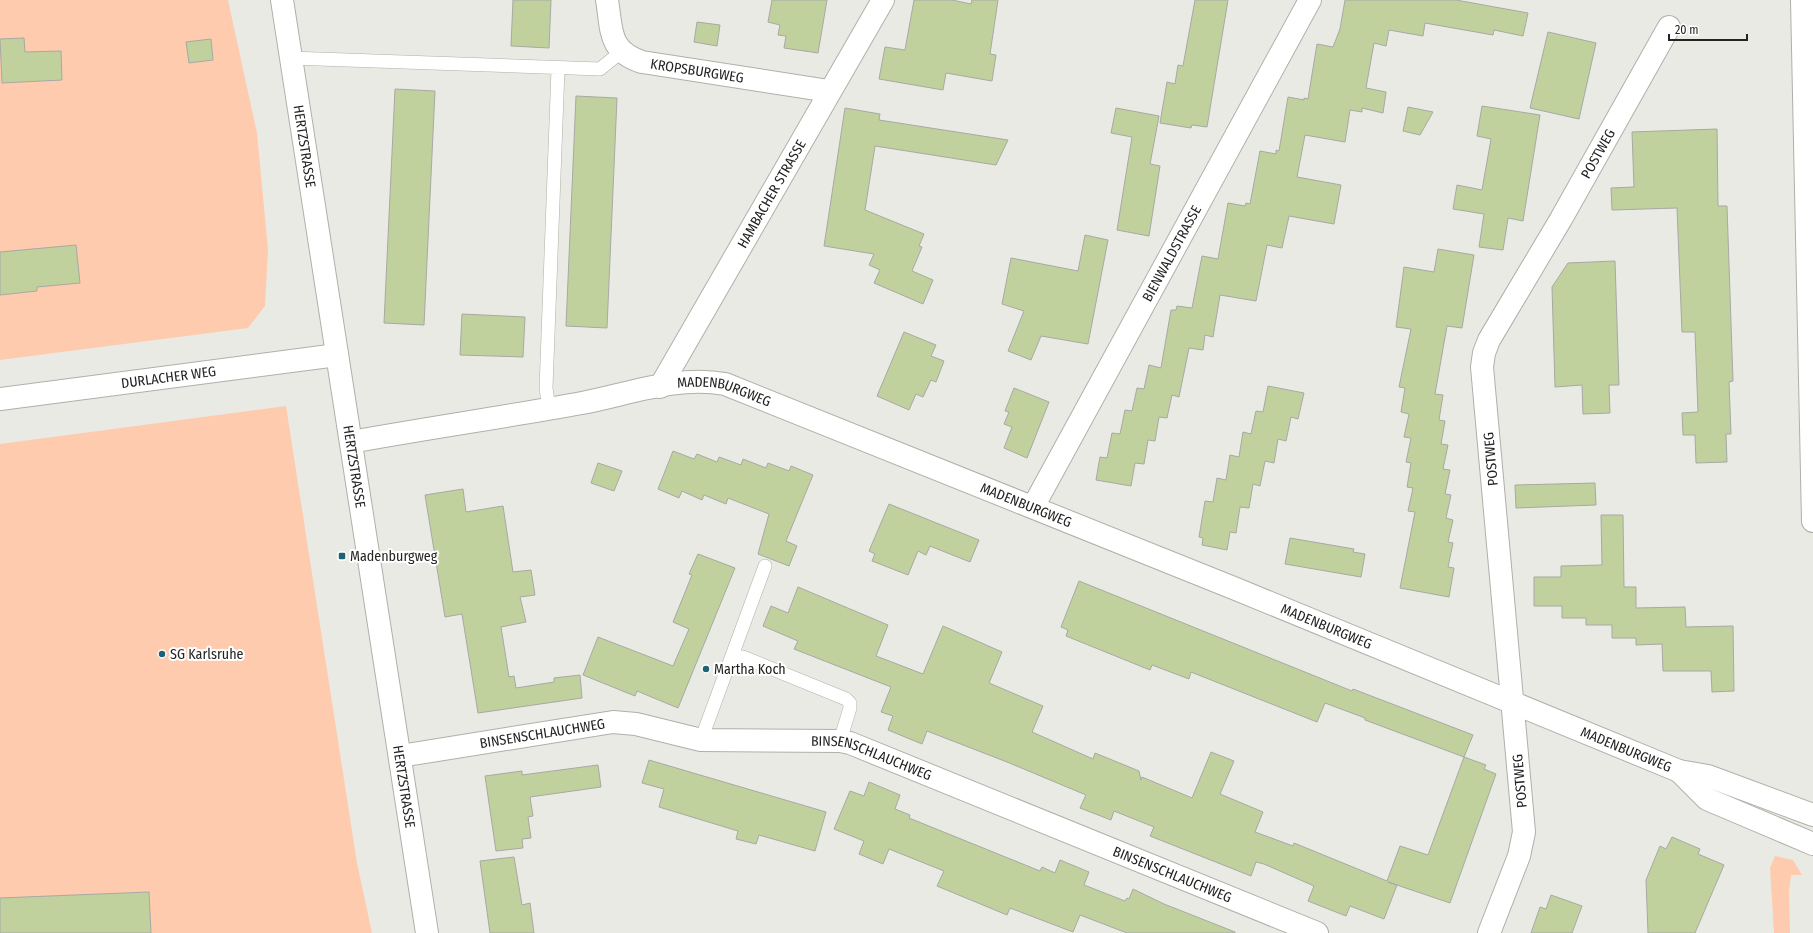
<svg xmlns="http://www.w3.org/2000/svg" width="1813" height="933" viewBox="0 0 1813 933" font-family="'Fira Sans Condensed',sans-serif">
  <style>
    .green { fill: #fecbae }
    .building { fill: #c0d19e; stroke: #a7a9a4 }
    .lines { fill: none; stroke-linecap: round; stroke-linejoin: round }
    .service-casing { stroke: #b0afaa; stroke-width: 14 }
    .minor-casing { stroke: #b0afaa; stroke-width: 24 }
    .tertiary-casing { stroke: #b0afaa; stroke-width: 24 }
    .secondary-casing { stroke: #b0afaa; stroke-width: 24 }
    .service { stroke: #fff; stroke-width: 13 }
    .minor { stroke: #fff; stroke-width: 22 }
    .tertiary { stroke: #fff; stroke-width: 22 }
    .secondary { stroke: #fff; stroke-width: 22 }
    .poi-dot { fill: #1e6375; stroke: #fff; stroke-width: 1.5 }
    .labels { text-anchor: middle; dominant-baseline: central; stroke-width: 4; stroke-linejoin: round; paint-order: stroke }
    .street-label { font-size: 14px; fill: #242322; stroke: #fff }
    .poi-label { font-size: 14px; fill: #242322; stroke: #fff; text-anchor: start }
  </style>
  <rect width="100%" height="100%" fill="#eaeae4"/>
  <path class="green" d="M 0,0 L 228,0 L 257,133 L 268,249 L 265,306 L 248,328 L 0,360 Z
    M 286,406 L 357,863 L 372,933 L 0,933 L 0,444 Z
    M 1775,856 L 1793,860 L 1802,875 L 1791,875 L 1789,892 L 1790,933 L 1774,933 L 1770,868 Z"/>
  <path class="building" d="M 513,0 L 551,0 L 549,48 L 511,46 Z
    M 772,0 L 827,0 L 818,53 L 784,48 L 786,36 L 778,35 L 780,25 L 768,22 Z
    M 914,0 L 952,0 L 971,4 L 972,0 L 998,0 L 990,54 L 996,55 L 992,81 L 946,73 L 943,90 L 879,79 L 885,47 L 905,50 Z
    M 1195,0 L 1228,0 L 1207,127 L 1192,125 L 1191,128 L 1160,123 L 1167,82 L 1175,84 L 1178,65 L 1183,66 Z
    M 1345,0 L 1456,0 L 1528,13 L 1523,36 L 1494,30 L 1493,35 L 1425,23 L 1423,36 L 1389,30 L 1386,46 L 1374,43 L 1366,88 L 1386,92 L 1383,113 L 1362,108 L 1362,112 L 1350,110 L 1345,142 L 1305,135 L 1297,177 L 1341,185 L 1334,224 L 1289,216 L 1282,248 L 1267,245 L 1256,301 L 1220,295 L 1213,337 L 1205,335 L 1203,350 L 1189,348 L 1179,397 L 1172,395 L 1167,418 L 1159,417 L 1155,441 L 1148,440 L 1144,464 L 1135,463 L 1131,486 L 1096,480 L 1100,457 L 1107,458 L 1112,433 L 1120,434 L 1125,410 L 1132,411 L 1137,388 L 1144,389 L 1149,365 L 1161,368 L 1171,310 L 1176,310 L 1177,306 L 1192,308 L 1202,256 L 1218,259 L 1228,203 L 1245,206 L 1246,203 L 1250,204 L 1260,151 L 1276,154 L 1276,150 L 1279,151 L 1288,97 L 1304,100 L 1304,98 L 1308,99 L 1317,44 L 1333,47 L 1340,29 Z
    M 697,22 L 720,25 L 717,46 L 694,42 Z
    M 1548,32 L 1596,43 L 1579,119 L 1530,108 Z
    M 24,38 L 25,52 L 61,51 L 62,80 L 2,83 L 0,39 Z
    M 211,39 L 213,60 L 189,63 L 186,42 Z
    M 395,89 L 435,91 L 424,325 L 384,323 Z
    M 576,96 L 617,98 L 607,328 L 566,326 Z
    M 1482,106 L 1540,115 L 1523,221 L 1508,218 L 1503,250 L 1479,247 L 1484,214 L 1453,209 L 1457,185 L 1482,190 L 1491,139 L 1477,136 Z
    M 1408,107 L 1433,112 L 1420,135 L 1403,131 Z
    M 845,108 L 880,114 L 879,120 L 1008,140 L 996,165 L 875,146 L 865,210 L 924,234 L 919,246 L 922,247 L 912,271 L 933,280 L 923,304 L 874,283 L 880,270 L 869,265 L 874,254 L 824,246 Z
    M 1116,108 L 1159,116 L 1150,164 L 1160,166 L 1149,236 L 1117,230 L 1132,137 L 1111,133 Z
    M 1717,129 L 1718,206 L 1727,206 L 1733,381 L 1729,382 L 1731,434 L 1726,434 L 1727,462 L 1696,463 L 1695,435 L 1683,435 L 1682,413 L 1698,412 L 1695,332 L 1682,332 L 1677,208 L 1612,210 L 1611,188 L 1634,187 L 1632,132 Z
    M 1085,235 L 1108,240 L 1088,344 L 1041,336 L 1031,360 L 1008,351 L 1024,311 L 1002,304 L 1011,258 L 1078,271 Z
    M 76,245 L 80,283 L 37,287 L 37,291 L 0,295 L 0,252 Z
    M 1438,249 L 1474,255 L 1462,328 L 1447,326 L 1435,394 L 1443,395 L 1439,420 L 1445,421 L 1441,444 L 1448,445 L 1443,469 L 1450,470 L 1445,494 L 1451,495 L 1446,518 L 1453,520 L 1448,542 L 1453,543 L 1448,567 L 1454,568 L 1449,597 L 1400,588 L 1415,512 L 1408,511 L 1413,488 L 1407,487 L 1411,463 L 1406,462 L 1411,438 L 1404,437 L 1409,414 L 1401,412 L 1405,388 L 1399,387 L 1411,329 L 1396,327 L 1404,267 L 1434,272 Z
    M 1615,261 L 1619,385 L 1609,385 L 1610,413 L 1583,414 L 1582,385 L 1555,387 L 1552,287 L 1568,263 Z
    M 462,314 L 525,317 L 523,357 L 460,355 Z
    M 904,332 L 936,345 L 931,356 L 944,361 L 936,382 L 931,380 L 923,397 L 916,394 L 909,410 L 877,396 Z
    M 1268,386 L 1304,393 L 1298,419 L 1291,417 L 1286,441 L 1278,439 L 1274,463 L 1265,461 L 1260,486 L 1253,484 L 1249,508 L 1240,507 L 1236,533 L 1230,532 L 1227,550 L 1202,545 L 1203,538 L 1199,537 L 1205,501 L 1213,502 L 1217,478 L 1226,480 L 1230,455 L 1239,457 L 1243,432 L 1251,434 L 1256,411 L 1263,412 Z
    M 1014,388 L 1049,402 L 1027,458 L 1004,448 L 1012,427 L 1004,424 L 1009,412 L 1005,411 Z
    M 673,451 L 694,459 L 697,454 L 717,462 L 719,457 L 741,465 L 743,459 L 766,468 L 768,463 L 789,471 L 791,466 L 813,475 L 786,541 L 797,546 L 789,566 L 758,554 L 769,514 L 728,498 L 726,504 L 704,495 L 702,500 L 682,491 L 679,498 L 658,489 Z
    M 598,463 L 622,471 L 614,491 L 591,483 Z
    M 1595,483 L 1596,505 L 1516,508 L 1515,485 Z
    M 463,489 L 466,512 L 503,506 L 513,572 L 531,570 L 535,595 L 520,597 L 526,622 L 501,627 L 509,677 L 514,676 L 516,688 L 554,682 L 554,678 L 580,675 L 582,698 L 478,713 L 462,614 L 445,617 L 425,495 Z
    M 889,504 L 979,540 L 970,562 L 930,546 L 926,555 L 918,551 L 908,575 L 872,561 L 875,554 L 869,551 Z
    M 1601,515 L 1623,515 L 1624,587 L 1636,587 L 1636,608 L 1685,607 L 1686,627 L 1733,626 L 1734,691 L 1712,692 L 1711,671 L 1663,671 L 1662,644 L 1636,645 L 1636,638 L 1612,638 L 1612,625 L 1586,625 L 1586,618 L 1562,618 L 1562,606 L 1534,606 L 1534,577 L 1561,577 L 1561,566 L 1602,565 Z
    M 1290,538 L 1354,549 L 1353,552 L 1365,554 L 1361,577 L 1285,564 Z
    M 698,554 L 735,568 L 678,708 L 637,691 L 635,696 L 583,675 L 598,637 L 673,666 L 689,629 L 673,622 L 692,575 L 689,574 Z
    M 1079,581 L 1352,691 L 1353,689 L 1473,735 L 1464,757 L 1486,765 L 1484,769 L 1496,774 L 1450,903 L 1388,882 L 1397,885 L 1384,919 L 1350,906 L 1346,916 L 1308,901 L 1314,886 L 1264,864 L 1256,862 L 1251,876 L 1150,836 L 1154,827 L 1114,811 L 1111,820 L 1080,808 L 1086,795 L 1007,762 L 927,731 L 922,744 L 888,730 L 893,716 L 881,712 L 891,687 L 794,649 L 798,641 L 763,626 L 771,606 L 788,613 L 798,587 L 888,625 L 876,656 L 923,674 L 943,626 L 1002,652 L 989,683 L 1043,706 L 1032,732 L 1093,759 L 1095,753 L 1139,771 L 1141,780 L 1142,777 L 1192,798 L 1211,752 L 1234,761 L 1220,794 L 1263,812 L 1255,832 L 1293,846 L 1294,843 L 1387,881 L 1400,846 L 1428,855 L 1464,757 L 1365,720 L 1365,718 L 1325,703 L 1317,722 L 1191,672 L 1189,679 L 1152,665 L 1150,670 L 1066,636 L 1068,630 L 1061,627 Z
    M 649,760 L 826,812 L 815,851 L 759,835 L 756,844 L 736,839 L 738,831 L 659,807 L 664,789 L 642,783 Z
    M 598,765 L 601,787 L 530,797 L 533,816 L 528,817 L 531,838 L 522,839 L 523,848 L 496,851 L 485,776 L 522,771 L 522,775 Z
    M 869,782 L 900,795 L 895,809 L 910,815 L 909,818 L 1040,871 L 1042,867 L 1055,873 L 1060,860 L 1089,872 L 1084,885 L 1125,901 L 1127,898 L 1129,899 L 1133,889 L 1164,904 L 1235,932 L 1235,933 L 1127,933 L 1080,915 L 1073,932 L 1010,908 L 1007,915 L 937,886 L 944,871 L 889,849 L 883,864 L 859,854 L 864,841 L 834,829 L 850,791 L 864,796 Z
    M 1672,837 L 1700,849 L 1698,854 L 1724,865 L 1695,933 L 1648,933 L 1646,880 L 1660,846 L 1666,849 Z
    M 514,857 L 522,905 L 530,903 L 534,933 L 490,933 L 480,861 Z
    M 149,892 L 151,933 L 0,933 L 0,898 Z
    M 1551,895 L 1582,906 L 1572,933 L 1531,933 L 1540,907 L 1546,909 Z"/>
  <g class="lines">
    <g class="service-casing">
      <path id="service" d="M 290,58 L 600,69 L 621,52
        M 549,409 L 546,388 L 558,69
        M 730,662 L 737,657 L 743,657 L 846,699 L 850,703 L 850,708 L 840,741
        M 701,740 L 765,566"/>
    </g>
    <g class="minor-casing">
      <g id="minor">
        <path id="s1" d="M 607,0 C 612,30 608,51 642,62 L 829,91"/>
        <path id="s2" d="M 660,387 L 883,0"/>
        <path id="s3" d="M 0,399 L 337,355"/>
        <path id="s4" d="M 351,442 C 428,428 505,417 582,403 C 629,394 678,375 725,384 L 1236,589 L 1679,771 L 1708,776 L 1813,815"/>
        <path id="s5" d="M 1033,507 L 1310,0"/>
        <path id="s6" d="M 400,756 L 613,722 L 636,724 L 701,740 L 840,741 L 850,743 L 1317,933"/>
        <path d="M 1679,771 L 1707,799 L 1813,844"/>
        <path id="s7" d="M 1489,933 L 1519,856 L 1524,832 L 1482,367 L 1484,353 L 1489,340 L 1561,219 L 1669,27"/>
      </g>
    </g>
    <g class="tertiary-casing">
      <path id="tertiary" d="M 1802,0 L 1813,521"/>
    </g>
    <g class="secondary-casing">
      <g id="secondary">
        <path id="s8" d="M 282,0 L 427,933"/>
      </g>
    </g>
    <use href="#service" class="service"/>
    <use href="#minor" class="minor"/>
    <use href="#tertiary" class="tertiary"/>
    <use href="#secondary" class="secondary"/>
  </g>
  <g class="poi-dot">
    <rect x="338" y="552" width="8" height="8" rx="2"/>
    <circle cx="162" cy="654" r="4"/>
    <circle cx="706" cy="669" r="4"/>
  </g>
  <g class="labels">
    <g class="street-label">
      <text stroke="none"><textPath href="#s1" startOffset="133">KROPSBURGWEG</textPath></text>
      <text stroke="none"><textPath href="#s8" startOffset="148">HERTZSTRASSE</textPath></text>
      <text stroke="none"><textPath href="#s7" startOffset="818">POSTWEG</textPath></text>
      <text stroke="none"><textPath href="#s2" startOffset="223">HAMBACHER STRASSE</textPath></text>
      <text stroke="none"><textPath href="#s5" startOffset="289">BIENWALDSTRASSE</textPath></text>
      <text stroke="none"><textPath href="#s3" startOffset="170">DURLACHER WEG</textPath></text>
      <text stroke="none"><textPath href="#s4" startOffset="380">MADENBURGWEG</textPath></text>
      <text transform="translate(1491 459) rotate(-95)">POSTWEG</text>
      <text stroke="none"><textPath href="#s8" startOffset="472">HERTZSTRASSE</textPath></text>
      <text stroke="none"><textPath href="#s4" startOffset="704">MADENBURGWEG</textPath></text>
      <text stroke="none"><textPath href="#s4" startOffset="1028">MADENBURGWEG</textPath></text>
      <text stroke="none"><textPath href="#s6" startOffset="144">BINSENSCHLAUCHWEG</textPath></text>
      <text stroke="none"><textPath href="#s4" startOffset="1352">MADENBURGWEG</textPath></text>
      <text stroke="none"><textPath href="#s6" startOffset="479">BINSENSCHLAUCHWEG</textPath></text>
      <text transform="translate(1520 781) rotate(-95)">POSTWEG</text>
      <text stroke="none"><textPath href="#s8" startOffset="796">HERTZSTRASSE</textPath></text>
      <text stroke="none"><textPath href="#s6" startOffset="803">BINSENSCHLAUCHWEG</textPath></text>
    </g>
    <g class="poi-label">
      <text x="350" y="556">Madenburgweg</text>
      <text x="170" y="654">SG Karlsruhe</text>
      <text x="714" y="669">Martha Koch</text>
    </g>
  </g>
  <path d="M1669 34v6h78v-6" fill="none" stroke="#242322" stroke-width="2"/>
  <text x="1675" y="34" font-size="12" fill="#242322" stroke="#ffffff" stroke-width="3" paint-order="stroke">20 m</text>
</svg>
